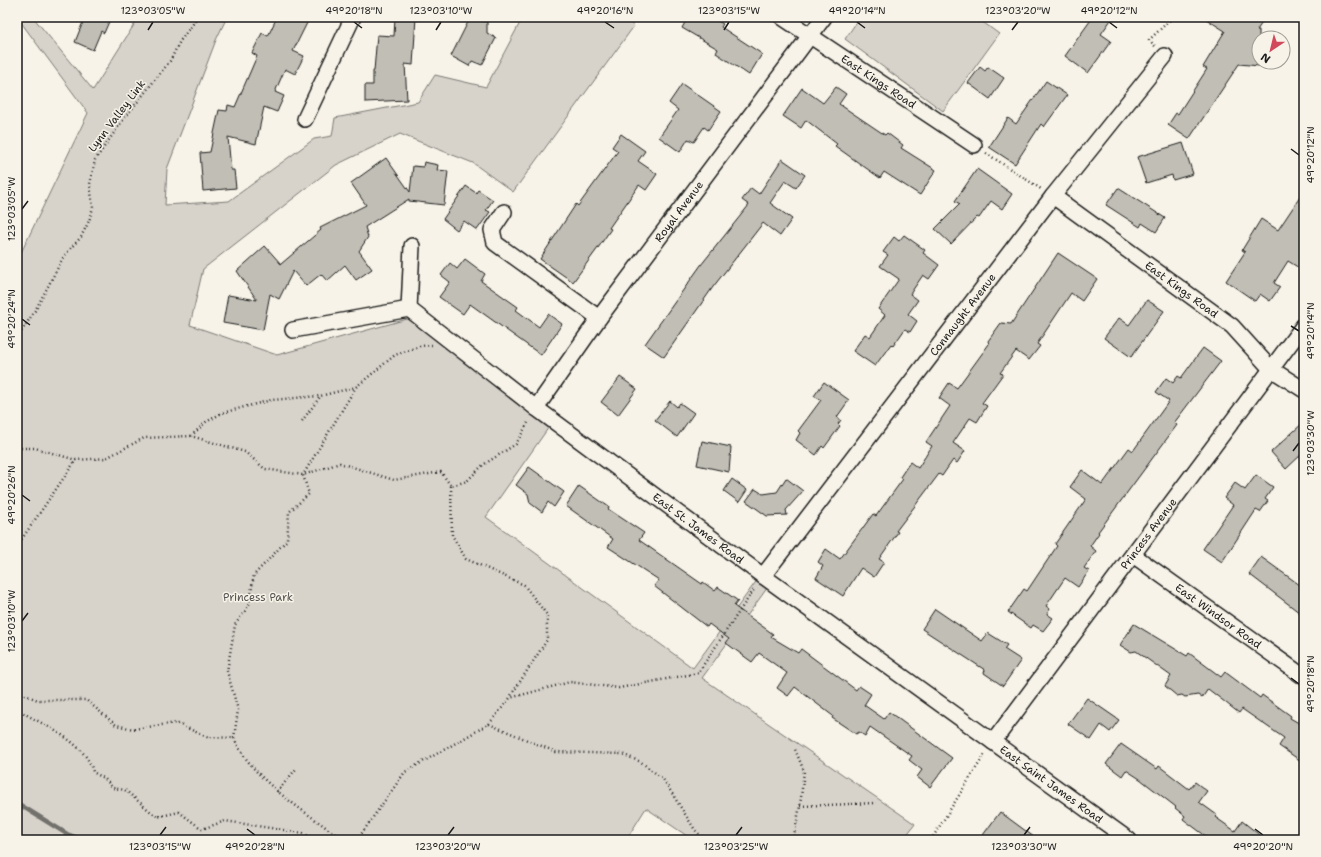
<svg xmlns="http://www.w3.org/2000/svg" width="1321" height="857" viewBox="0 0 1321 857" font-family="'Shantell Sans',sans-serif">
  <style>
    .green { fill: #d7d3cb; stroke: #7a7874 }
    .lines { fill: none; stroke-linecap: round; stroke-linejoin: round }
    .stream { stroke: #72716c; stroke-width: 4.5 }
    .building { fill: #c0beb5; stroke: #1c1c1c }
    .minor-casing { stroke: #1c1c1c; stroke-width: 18 }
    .path { stroke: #1c1c1c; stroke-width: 2.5; stroke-dasharray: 1 3; stroke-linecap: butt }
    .minor { stroke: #f7f3e8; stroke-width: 15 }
    .ticks { fill: none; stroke: #1c1c1c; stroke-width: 1.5 }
    .labels { text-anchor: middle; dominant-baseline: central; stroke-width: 3; stroke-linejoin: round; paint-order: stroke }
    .street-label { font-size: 11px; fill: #1c1c1c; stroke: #f7f3e8 }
    .park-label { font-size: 11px; fill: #545351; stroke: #f7f3e8 }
    .neatline { fill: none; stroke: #1c1c1c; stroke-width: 1.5 }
    .ticks-label { font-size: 10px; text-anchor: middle; fill: #1c1c1c }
  </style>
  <rect width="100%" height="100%" fill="#f7f3e8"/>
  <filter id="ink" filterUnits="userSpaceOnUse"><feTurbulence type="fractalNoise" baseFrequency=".025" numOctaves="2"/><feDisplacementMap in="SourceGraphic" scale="8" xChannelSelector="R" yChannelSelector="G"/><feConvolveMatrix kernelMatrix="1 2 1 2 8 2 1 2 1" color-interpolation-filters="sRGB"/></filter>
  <g filter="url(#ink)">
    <path class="green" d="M 17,17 L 33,17 L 93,90 L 139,17 L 227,17 L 216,40 L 167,169 L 165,205 L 229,201 L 314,139 L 332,136 L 335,118 L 418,102 L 435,75 L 486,87 L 523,17 L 622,17 L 634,26 L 513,192 L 473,163 L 400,134 L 336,165 L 203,269 L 190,325 L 277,355 L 411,318 L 551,424 L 486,517 L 693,668 L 763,572 L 773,580 L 702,678 L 915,824 L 903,840 L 693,840 L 646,808 L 626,840 L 17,840 L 17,261 L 88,113 Z
      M 860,17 L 976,17 L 999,34 L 943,111 L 845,39 Z"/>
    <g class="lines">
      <path class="stream" d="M 17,803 L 67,834 L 83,840"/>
    </g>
    <path class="building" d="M 85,17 L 111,17 L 104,33 L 101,31 L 93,50 L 75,42 Z
      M 277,17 L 310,17 L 293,51 L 304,56 L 295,74 L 285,69 L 275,92 L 284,96 L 277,112 L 264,107 L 256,144 L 228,137 L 231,170 L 234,170 L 236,188 L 203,191 L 200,153 L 210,152 L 219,110 L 227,111 L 228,105 L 235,107 L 257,56 L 252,53 L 262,33 L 268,36 Z
      M 395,17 L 416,17 L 413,65 L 405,64 L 407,100 L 365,102 L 365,85 L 373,85 L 373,71 L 374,71 L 377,35 L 394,36 Z
      M 688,17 L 711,17 L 723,24 L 721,27 L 762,54 L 749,75 L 716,53 L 718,49 L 682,28 Z
      M 1093,17 L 1113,17 L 1101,34 L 1111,41 L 1088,73 L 1065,56 Z
      M 1203,17 L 1266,17 L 1257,30 L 1259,30 L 1259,66 L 1239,64 L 1189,139 L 1168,125 L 1176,113 L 1178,114 L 1207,69 L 1203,67 L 1225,31 Z
      M 470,18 L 487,22 L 487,33 L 496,38 L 482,65 L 472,61 L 469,66 L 451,56 Z
      M 980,67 L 985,71 L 988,67 L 1004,78 L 990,99 L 968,83 Z
      M 1046,81 L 1067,95 L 1044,127 L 1041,124 L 1015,164 L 989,147 L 1008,118 L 1016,124 Z
      M 682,84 L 721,111 L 708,130 L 704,127 L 694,142 L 688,139 L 680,152 L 659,137 L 678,110 L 669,103 Z
      M 836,87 L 846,94 L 839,104 L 885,135 L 887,133 L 903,145 L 901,148 L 936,170 L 920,195 L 884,172 L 880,178 L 835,146 L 837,144 L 806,120 L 801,128 L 783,116 L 802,88 L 823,103 Z
      M 621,134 L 645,151 L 638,161 L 657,174 L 646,190 L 639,185 L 609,228 L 611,229 L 598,248 L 573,282 L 540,259 L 576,204 L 578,206 L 618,151 L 612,147 Z
      M 1183,143 L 1193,174 L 1173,180 L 1172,175 L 1146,183 L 1137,157 Z
      M 386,158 L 410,192 L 413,166 L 423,167 L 424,162 L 438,165 L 437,170 L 448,171 L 444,205 L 409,201 L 409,199 L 365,227 L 368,237 L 359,251 L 372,269 L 356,280 L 345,265 L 327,281 L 321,274 L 306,286 L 293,271 L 279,299 L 270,294 L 263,330 L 223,323 L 228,295 L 257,300 L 237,271 L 265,246 L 281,264 L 321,230 L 320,228 L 366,205 L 351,183 Z
      M 782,159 L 805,175 L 796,188 L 785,181 L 770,203 L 792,219 L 780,236 L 763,223 L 713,287 L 664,357 L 645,344 L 701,265 L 749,205 L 742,200 L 751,188 L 759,194 Z
      M 977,169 L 1012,194 L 1002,209 L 991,201 L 979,218 L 977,217 L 951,244 L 935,229 L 960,204 L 955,201 Z
      M 466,186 L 476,193 L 478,190 L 493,200 L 486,210 L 490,212 L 477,230 L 464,221 L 457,230 L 443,219 Z
      M 1118,188 L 1165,218 L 1156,232 L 1142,223 L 1140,227 L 1106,205 Z
      M 1304,191 L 1304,271 L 1288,261 L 1274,283 L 1280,287 L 1270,301 L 1260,294 L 1255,301 L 1226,281 L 1245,252 L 1242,250 L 1261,219 L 1278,230 Z
      M 904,235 L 925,250 L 923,253 L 939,265 L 929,279 L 923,275 L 910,294 L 918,300 L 908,314 L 917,321 L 910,332 L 905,329 L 893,346 L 891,344 L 875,366 L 853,351 L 865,334 L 870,337 L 885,315 L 878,309 L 899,279 L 880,266 L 888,255 L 883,252 L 894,237 L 899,241 Z
      M 1058,253 L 1097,279 L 1082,301 L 1071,293 L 1037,344 L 1040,346 L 1029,360 L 1016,351 L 1000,373 L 1003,374 L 982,403 L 987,406 L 977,422 L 970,418 L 953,443 L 965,451 L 957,463 L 953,460 L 942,476 L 939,474 L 896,531 L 898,532 L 879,559 L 884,562 L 874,577 L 861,568 L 843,596 L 816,578 L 823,566 L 818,562 L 826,549 L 840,559 L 873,514 L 876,516 L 903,479 L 900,477 L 910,462 L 918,468 L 932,446 L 926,442 L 950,406 L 939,398 L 949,383 L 957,388 L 989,344 L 988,341 L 1001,323 L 1011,324 Z
      M 465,259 L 485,274 L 481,281 L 518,307 L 516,310 L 539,327 L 548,314 L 562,324 L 541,355 L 470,304 L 463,314 L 439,297 L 450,282 L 441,275 L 450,263 L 457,269 Z
      M 1147,300 L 1164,311 L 1131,357 L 1104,338 L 1119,318 L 1129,325 Z
      M 1203,348 L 1221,361 L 1174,423 L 1177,425 L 1098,532 L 1099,533 L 1090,546 L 1096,551 L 1084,568 L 1089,571 L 1078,587 L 1065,578 L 1046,606 L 1050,609 L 1047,614 L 1053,618 L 1043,631 L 1033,625 L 1031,628 L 1008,612 L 1024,589 L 1027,591 L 1057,546 L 1055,544 L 1086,499 L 1070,487 L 1082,470 L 1102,485 L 1129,448 L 1133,451 L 1169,401 L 1156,392 L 1166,378 L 1173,383 L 1178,376 L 1181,378 Z
      M 620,377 L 637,389 L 618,415 L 601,402 Z
      M 824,382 L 849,400 L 837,417 L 841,420 L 838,424 L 840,426 L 824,448 L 822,446 L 816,455 L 796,440 L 800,433 L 798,431 L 821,400 L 814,396 Z
      M 670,401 L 677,407 L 680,403 L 694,413 L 677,437 L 655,420 Z
      M 1304,422 L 1304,452 L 1286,469 L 1271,452 Z
      M 702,441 L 731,447 L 729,472 L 697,465 Z
      M 529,467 L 564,492 L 554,507 L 548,502 L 542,512 L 530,503 L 528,494 L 516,485 Z
      M 1256,475 L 1273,487 L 1265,499 L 1268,501 L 1260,512 L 1256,510 L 1222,562 L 1203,549 L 1233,505 L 1224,498 L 1235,483 L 1245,490 Z
      M 786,478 L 803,491 L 786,510 L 787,515 L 767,516 L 746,501 L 755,489 L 763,494 L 777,492 Z
      M 732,479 L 747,490 L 739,502 L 724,491 Z
      M 579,486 L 609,507 L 608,509 L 644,533 L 639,540 L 702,584 L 703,582 L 715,591 L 718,587 L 738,601 L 734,606 L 773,634 L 771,637 L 798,653 L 801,649 L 856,690 L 859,686 L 871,694 L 864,705 L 884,719 L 889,712 L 952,758 L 930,787 L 917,777 L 922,770 L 909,760 L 912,756 L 870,727 L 865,736 L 859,732 L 856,734 L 832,718 L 833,716 L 795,687 L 788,696 L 777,688 L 787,673 L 759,653 L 752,662 L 726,643 L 729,639 L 709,624 L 707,627 L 654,586 L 659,580 L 608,547 L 613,539 L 566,506 Z
      M 1261,557 L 1304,588 L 1304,616 L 1249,574 Z
      M 935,609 L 982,641 L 988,633 L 1007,645 L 1004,649 L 1021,660 L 1003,686 L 984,673 L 985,670 L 922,629 Z
      M 1134,624 L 1187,656 L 1189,653 L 1221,677 L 1225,672 L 1260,698 L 1262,695 L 1291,716 L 1290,718 L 1304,726 L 1304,763 L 1279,746 L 1284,738 L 1242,709 L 1239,713 L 1208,689 L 1202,698 L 1198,695 L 1185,697 L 1182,695 L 1177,696 L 1165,686 L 1171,676 L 1136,651 L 1131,652 L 1120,645 Z
      M 1087,698 L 1119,720 L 1110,732 L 1101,725 L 1091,740 L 1068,724 Z
      M 1121,744 L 1157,769 L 1159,766 L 1189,789 L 1195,782 L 1207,791 L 1199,802 L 1217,815 L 1215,817 L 1235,831 L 1242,821 L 1266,840 L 1211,840 L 1183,819 L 1185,816 L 1175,808 L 1176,807 L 1140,779 L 1126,770 L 1122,776 L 1106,764 Z
      M 1000,812 L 1038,840 L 989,840 L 983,835 Z"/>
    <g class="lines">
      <g class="minor-casing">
        <g id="minor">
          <path id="s1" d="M 782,17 L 974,145"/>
          <path d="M 305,119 L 353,17"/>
          <path id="s2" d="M 1053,196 L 1232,326 L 1271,369 L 1304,390"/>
          <path d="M 504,212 L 492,230 L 495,243 L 599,318"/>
          <path d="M 409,309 L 412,246"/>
          <path id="s3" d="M 293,330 L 409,309 L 536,408 L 763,576 L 1129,840"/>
          <path id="s4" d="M 536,408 L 599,318 L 824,17"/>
          <path id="s5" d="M 1133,555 L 1304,677"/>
          <path id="s6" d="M 763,576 L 1053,196 L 1165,56"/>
          <path id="s7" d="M 993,742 L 1304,325"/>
        </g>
      </g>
      <path class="path" d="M 1155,46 L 1149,40 L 1173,17
        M 986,153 L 1041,189
        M 17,338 L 36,309 L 64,256 L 81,237 L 89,221 L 93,208 L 90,184 L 95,160 L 123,120 L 170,61 L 180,41 L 198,17
        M 302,421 L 320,397
        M 191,436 L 206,422 L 222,413 L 271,400 L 320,396 L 356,387 L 395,355 L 420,346 L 432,345
        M 17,448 L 35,448 L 76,460 L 106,458 L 144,438 L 191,436 L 245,452 L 265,469 L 303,475 L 340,463 L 394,480 L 441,472 L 451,486 L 467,481 L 483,465 L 516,444 L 529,421
        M 451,486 L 452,535 L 466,559 L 524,585 L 547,615 L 547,640 L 510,697
        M 17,546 L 76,460
        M 19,691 L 20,711 C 45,726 86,742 93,772 L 105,779 L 113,788 L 125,790 L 157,817 L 179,812 L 202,829 L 225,821 L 303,833 L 316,840
        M 17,692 L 38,700 L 86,700 L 116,725 L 133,729 L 176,723 L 207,737 L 234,738
        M 489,724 L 510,698 L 570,682 L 619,688 L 698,673 L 755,588
        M 234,738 L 238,710 L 227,671 L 235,625 L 249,605 L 254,575 L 287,540 L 289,512 L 309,494 L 303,475 L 356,387
        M 234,738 C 254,783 306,811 343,840
        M 277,792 L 296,769
        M 800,806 L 876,803
        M 357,840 L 405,772 L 489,724 L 556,752 L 622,754 L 641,762 L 663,779 L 695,830 L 705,840
        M 793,840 L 800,806 L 804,771 L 794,747
        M 931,840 L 985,754"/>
      <use href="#minor" class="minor"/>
    </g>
  </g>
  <path class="ticks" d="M 354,22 L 362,28M 605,22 L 614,28M 857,22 L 865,28M 1109,22 L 1117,28M 148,30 L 153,22M 436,30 L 441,22M 724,30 L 729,22M 1012,30 L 1018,22M 1291,149 L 1299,155M 22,209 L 28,201M 22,319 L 30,325M 1291,326 L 1299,331M 1293,451 L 1299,443M 22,495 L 30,501M 22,621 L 28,613M 1291,678 L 1299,684M 247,829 L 255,835M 1255,829 L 1263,835M 160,835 L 166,827M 448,835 L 454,827M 736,835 L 742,827M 1024,835 L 1030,827"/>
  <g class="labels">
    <g class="street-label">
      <text stroke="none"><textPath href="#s1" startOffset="116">East Kings Road</textPath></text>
      <text transform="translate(117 116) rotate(-53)">Lynn Valley Link</text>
      <text stroke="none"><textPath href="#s4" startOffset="243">Royal Avenue</textPath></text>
      <text stroke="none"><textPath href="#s2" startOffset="159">East Kings Road</textPath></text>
      <text stroke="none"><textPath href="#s6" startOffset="329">Connaught Avenue</textPath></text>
      <text stroke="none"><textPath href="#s3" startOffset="481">East St. James Road</textPath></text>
      <text stroke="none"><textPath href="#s7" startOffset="260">Princess Avenue</textPath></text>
      <text stroke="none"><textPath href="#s5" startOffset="105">East Windsor Road</textPath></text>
      <text stroke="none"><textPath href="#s3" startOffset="917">East Saint James Road</textPath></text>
    </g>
    <g class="park-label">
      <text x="258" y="597">Princess Park</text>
    </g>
  </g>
  <rect width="1321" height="857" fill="none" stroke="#f7f3e8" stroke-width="44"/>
  <g transform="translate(1271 50) rotate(215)"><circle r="19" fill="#f7f3e8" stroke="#9f9d96"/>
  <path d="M0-3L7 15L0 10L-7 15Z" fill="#d1495b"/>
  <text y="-6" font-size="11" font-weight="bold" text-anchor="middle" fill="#1c1c1c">N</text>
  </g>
  <rect x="22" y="22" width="1277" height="813" class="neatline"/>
  <g class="ticks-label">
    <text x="153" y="14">123°03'05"W</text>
    <text x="354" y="14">49°20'18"N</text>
    <text x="441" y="14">123°03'10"W</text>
    <text x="605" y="14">49°20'16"N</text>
    <text x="729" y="14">123°03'15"W</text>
    <text x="857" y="14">49°20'14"N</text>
    <text x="1018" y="14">123°03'20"W</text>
    <text x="1109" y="14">49°20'12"N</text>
    <text transform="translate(1310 155) rotate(-90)" y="4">49°20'12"N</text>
    <text transform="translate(11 209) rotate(-90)" y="4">123°03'05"W</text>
    <text transform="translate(11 319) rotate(-90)" y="4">49°20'24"N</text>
    <text transform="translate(1310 331) rotate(-90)" y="4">49°20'14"N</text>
    <text transform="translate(1310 443) rotate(-90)" y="4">123°03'30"W</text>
    <text transform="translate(11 495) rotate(-90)" y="4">49°20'26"N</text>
    <text transform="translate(11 621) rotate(-90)" y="4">123°03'10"W</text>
    <text transform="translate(1310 684) rotate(-90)" y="4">49°20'18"N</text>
    <text x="160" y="850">123°03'15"W</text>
    <text x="255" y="850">49°20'28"N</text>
    <text x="448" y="850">123°03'20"W</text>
    <text x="736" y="850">123°03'25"W</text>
    <text x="1024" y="850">123°03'30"W</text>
    <text x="1263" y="850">49°20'20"N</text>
  </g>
</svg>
